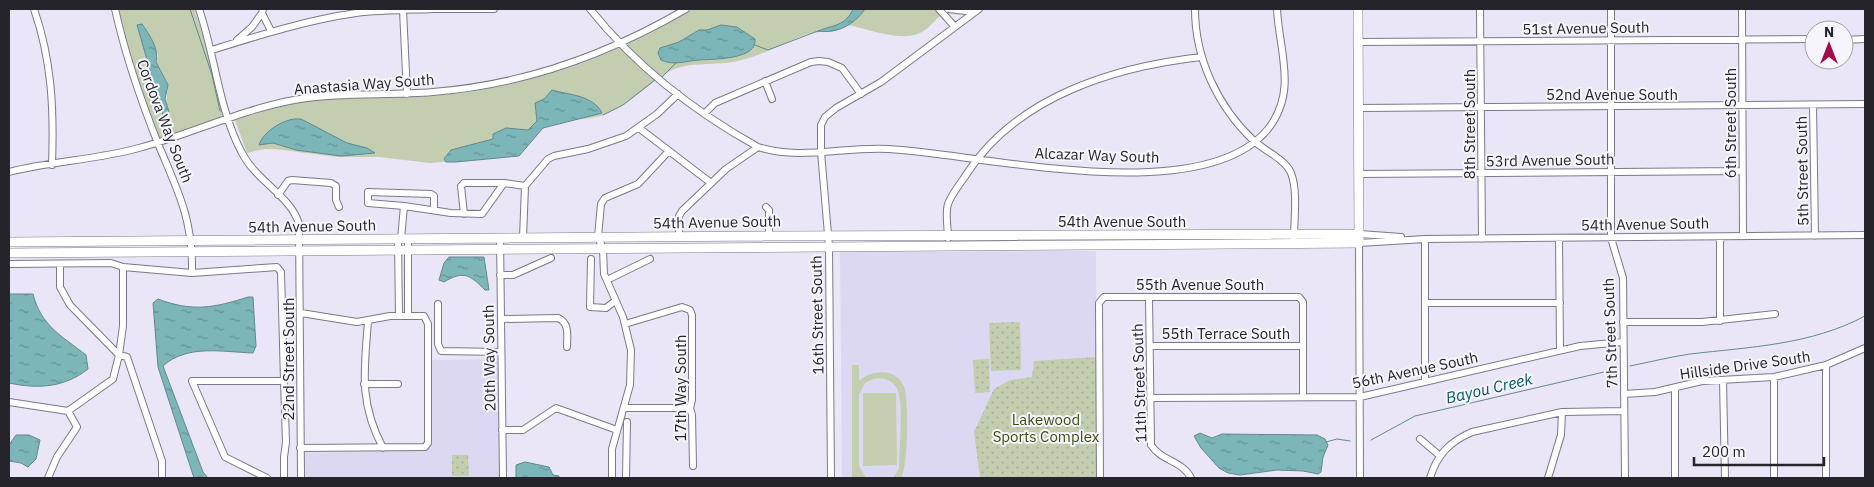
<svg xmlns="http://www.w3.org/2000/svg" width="1874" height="487" viewBox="0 0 1874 487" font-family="'IBM Plex Sans',sans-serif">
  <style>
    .built { fill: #ddd8f1 }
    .grass { fill: #c3cdb0; fill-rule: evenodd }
    .park { fill: url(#park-dots) }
    .water { fill: url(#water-ripples); stroke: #628a8e }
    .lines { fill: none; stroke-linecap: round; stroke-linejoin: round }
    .stream { stroke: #628a8e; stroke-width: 1 }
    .minor-casing { stroke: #7c7989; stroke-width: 8 }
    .major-casing { stroke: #7c7989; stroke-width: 10 }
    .minor { stroke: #fff; stroke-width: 6 }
    .major { stroke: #fff; stroke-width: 9 }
    .labels { text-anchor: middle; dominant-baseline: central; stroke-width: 4; stroke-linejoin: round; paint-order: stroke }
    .street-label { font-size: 15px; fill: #25242a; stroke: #f6f5fc }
    .park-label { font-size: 15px; fill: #3f4e0b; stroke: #f6f5fc }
    .water-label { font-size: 16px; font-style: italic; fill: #025b5e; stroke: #f6f5fc }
  </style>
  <defs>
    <pattern id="park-dots" width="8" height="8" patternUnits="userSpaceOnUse" patternTransform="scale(1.25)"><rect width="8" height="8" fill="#c3cdb0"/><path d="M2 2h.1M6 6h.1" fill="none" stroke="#a7b098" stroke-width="1.8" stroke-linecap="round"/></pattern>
    <pattern id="water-ripples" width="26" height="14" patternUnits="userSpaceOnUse" patternTransform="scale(1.25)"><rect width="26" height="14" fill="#7cb6b9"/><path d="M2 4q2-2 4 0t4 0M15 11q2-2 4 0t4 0" fill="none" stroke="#659497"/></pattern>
  </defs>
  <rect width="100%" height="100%" fill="#eae6f8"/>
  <path class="built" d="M 1096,251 L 1097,478 L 842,478 L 840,252 Z
    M 495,359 L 499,364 L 500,478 L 304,478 L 304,453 L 427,450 L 431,443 L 431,360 Z"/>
  <path class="grass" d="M 118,9 L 194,9 L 210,52 L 226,116 L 159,140 L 132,65 ZM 138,25 L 158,55 L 156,62 L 168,85 L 166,106 Z
    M 693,9 L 948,9 C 939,15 931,27 922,32 C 901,43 869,29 848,25 C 833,33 820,30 805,35 C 782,43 762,56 738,61 C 717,66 689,61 670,71 C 646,85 627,108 600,116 C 582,121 561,119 544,128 C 534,133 526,148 519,156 L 430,163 L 379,157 L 337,157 L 275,149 L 264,149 L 247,153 L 235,120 C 260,112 285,104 312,100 C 354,94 398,99 441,95 C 530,87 618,56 693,9 Z
    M 852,365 L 859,365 L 859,381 C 872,369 897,368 904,387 C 909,399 908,468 901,478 L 893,478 L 899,469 C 899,446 903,416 899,394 C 896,378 877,374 865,383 L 859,395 L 859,466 L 866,478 L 852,478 Z
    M 863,393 L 896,393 L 897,465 L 863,466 Z"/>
  <path class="park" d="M 1020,322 L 1021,370 L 991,371 L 989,323 Z
    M 1097,357 L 1098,478 L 980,478 L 974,432 L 994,389 L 1010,380 L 1032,377 L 1034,361 Z
    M 989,359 L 990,392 L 975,393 L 973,360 Z
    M 452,455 L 468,455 L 469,476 L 452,476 Z"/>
  <path class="water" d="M 853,9 L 865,9 C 854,25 837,34 818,31 C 833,25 846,26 853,9 Z
    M 142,24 C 150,36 159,48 156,62 L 168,85 L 165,99 L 169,112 L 167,116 L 163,115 L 137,25 Z
    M 721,25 L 737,27 L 755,39 C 758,60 712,59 699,60 C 685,61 674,66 661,60 L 658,53 L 660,48 L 679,42 L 699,30 L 707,30 Z
    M 552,90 C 569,95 593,95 602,113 L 543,128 L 519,156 L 456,162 L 446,162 L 444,159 L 451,150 L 493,139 L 493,134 L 506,128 L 528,130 L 537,121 L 535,103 L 544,99 Z
    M 295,119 L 301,119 L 347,143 L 367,148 L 375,153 L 341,156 L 296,150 L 273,143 L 259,145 C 263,132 282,120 295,119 Z
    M 449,257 L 484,257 L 489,290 L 485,290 C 470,275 464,270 444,282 L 439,280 L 444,263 Z
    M 9,294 L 33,294 C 41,326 62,336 86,355 L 88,369 C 64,388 37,389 9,383 Z
    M 248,297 L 253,297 L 256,346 L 253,353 C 223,352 187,344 163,366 L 203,472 L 208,478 L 194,478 L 158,367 L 153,303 L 158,299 C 192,312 214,308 248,297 Z
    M 1200,433 L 1212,438 L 1222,434 L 1317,435 L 1325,439 L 1328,445 L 1323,457 L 1321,472 L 1318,474 L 1303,471 L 1277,470 L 1240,475 L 1228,473 L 1219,468 L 1201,448 L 1194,436 Z
    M 16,435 L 29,435 L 40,440 L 36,459 L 28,467 L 21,463 L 9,461 L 9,445 Z
    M 525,462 L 549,467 L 553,475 L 559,476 L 559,478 L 516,478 L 516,465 Z"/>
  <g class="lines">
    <path class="stream" d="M 190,9 L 212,75 L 220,111
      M 755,45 L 768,50 L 818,31
      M 662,77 L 676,63
      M 603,115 L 623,105 L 655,80
      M 1630,366 C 1650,362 1670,357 1690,354 C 1750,347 1811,345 1865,316
      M 1371,440 L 1415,416 L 1617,369
      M 1326,442 L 1337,439 L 1350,441"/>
    <g class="minor-casing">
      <path id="minor" d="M 34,9 C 52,61 54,110 52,165
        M 115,9 C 125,54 140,98 157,141 C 177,190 193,217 192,273
        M 199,9 C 215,55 219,111 242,153 C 257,182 291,196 299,224 L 301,478
        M 263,9 L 262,13 L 271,31
        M 434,9 L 494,9
        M 590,9 C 635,65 695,112 758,147
        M 939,9 L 955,27
        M 948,9 L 966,11 L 977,9
        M 1195,9 C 1195,59 1218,107 1254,141 C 1265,151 1285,159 1291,173 C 1298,191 1294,219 1294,238
        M 1480,9 L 1482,239
        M 1611,9 L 1611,238 L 1623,278 L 1625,478
        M 1742,9 L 1743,236
        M 403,10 L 407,94
        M 237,40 L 252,27 L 262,13
        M 1844,40 L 1865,39
        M 1358,42 L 1814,39
        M 212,50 C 260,35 307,20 356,13 C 382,10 407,10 433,9
        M 765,81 L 772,99
        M 1813,105 L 1815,236
        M 1359,108 L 1865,104
        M 705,113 L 715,103 L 811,62 L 819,61 L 828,62 L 842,68 L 861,94
        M 639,128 L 711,183
        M 9,172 C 51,161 96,160 139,148 C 191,134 240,110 294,100 C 340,92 387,96 433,92 C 522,85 609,54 686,9
        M 1359,174 L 1742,171
        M 278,195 L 288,181 L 292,180 L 331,183 L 336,186 L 336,200 L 339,207
        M 404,206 L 368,203 L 368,192 L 431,194 L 434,196 L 434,209
        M 766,207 L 769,210 L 769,236
        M 464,214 L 461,186 L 464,183 L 504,183
        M 1360,234 L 1401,237
        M 679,237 L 679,216 L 682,211 L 726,169 L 758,147 C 801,161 845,146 889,149 C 981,154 1202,210 1268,129 C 1298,91 1279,51 1277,9
        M 1720,237 L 1720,321
        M 500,238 L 503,478
        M 523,238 L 525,186 L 548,159 L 554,156 L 588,149 L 626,136 L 657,114 L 678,94
        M 948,238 C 948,228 945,214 948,204 C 951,195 960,184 966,175 C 1016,97 1113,67 1201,57
        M 1559,238 L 1560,350
        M 398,239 L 399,316
        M 401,239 L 404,206 L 451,213 L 482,214 L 504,183 L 525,186
        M 408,239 L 408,315
        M 1425,239 L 1425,382
        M 591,259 L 590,307 L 606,308 L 615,301
        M 9,264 L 111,263 L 123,267 L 192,273 L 277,267 L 281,272 L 284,381 L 192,381 L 225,457 L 267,478
        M 60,264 L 60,287 L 70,305 L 119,355 L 113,379 L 68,411
        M 123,267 L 123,326 L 119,355 L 127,357 L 162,461 L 162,478
        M 500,275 L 513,275 L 551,258
        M 607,280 L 650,259
        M 1149,297 L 1151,445 C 1161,461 1183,461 1191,478
        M 1426,303 L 1560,303
        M 438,304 L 438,344 L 441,351 L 501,352
        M 501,319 L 558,318 C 570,323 567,336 567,347
        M 368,322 C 364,371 359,403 383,448
        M 1623,322 L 1702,322 L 1775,314
        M 625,324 L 682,307 L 690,310 L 692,315 L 692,400 L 690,408 L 692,415 L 693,466
        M 1150,346 L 1303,346
        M 1774,377 L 1774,478
        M 1723,380 L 1725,478
        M 284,381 L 286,442 L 284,457 L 284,478
        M 364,384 L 398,384
        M 1675,388 L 1675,478
        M 1624,394 L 1655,392 L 1702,381 L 1774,377 L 1826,365 L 1865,348
        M 1150,398 L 1360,397 L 1580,346 L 1623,342
        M 9,402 L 68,411 L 77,427 L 57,457 L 48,478
        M 625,408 L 690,408
        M 502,430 L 523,430 L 556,408 L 617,430
        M 1420,439 L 1439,455
        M 300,448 L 425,447 L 428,443 L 428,324 L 424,316 L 390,316 L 357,322 L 301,313
        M 612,478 L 612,449 L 630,385 L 631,350 L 623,317 L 604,274 L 603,249 L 598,237 L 601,204 L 605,198 L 638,184 L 668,152
        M 626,478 L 627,422
        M 831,478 L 829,246 L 821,152 L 821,125 L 825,117 L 836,108 L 881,82 L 979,9
        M 1100,478 L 1099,303 L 1104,297 L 1299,297 L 1303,302 L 1303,397
        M 1360,478 L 1359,243 L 1425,239 L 1865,235
        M 1430,478 C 1437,455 1449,442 1472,432 L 1562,412 L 1624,411
        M 1548,478 L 1561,435 L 1562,412
        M 1826,478 L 1826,365"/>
    </g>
    <g class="major-casing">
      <path id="major" d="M 9,242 L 769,236 L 1360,234
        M 9,253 L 1359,243 L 1358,9"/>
    </g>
    <use href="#minor" class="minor"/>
    <use href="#major" class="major"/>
  </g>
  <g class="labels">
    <g class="street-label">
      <text transform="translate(1586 28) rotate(-1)">51st Avenue South</text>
      <text transform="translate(364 84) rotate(-4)">Anastasia Way South</text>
      <text x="1612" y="94">52nd Avenue South</text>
      <text transform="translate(165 121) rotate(69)">Cordova Way South</text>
      <text transform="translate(1730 123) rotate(-90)">6th Street South</text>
      <text transform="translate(1469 124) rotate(-90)">8th Street South</text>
      <text transform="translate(1097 155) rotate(2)">Alcazar Way South</text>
      <text transform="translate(1550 160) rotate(-1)">53rd Avenue South</text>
      <text transform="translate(1802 171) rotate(-91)">5th Street South</text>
      <text x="1122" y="221">54th Avenue South</text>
      <text transform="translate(717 222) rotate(-1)">54th Avenue South</text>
      <text transform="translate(1645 224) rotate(-1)">54th Avenue South</text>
      <text transform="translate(312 226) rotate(-1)">54th Avenue South</text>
      <text x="1200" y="284">55th Avenue South</text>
      <text transform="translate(817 315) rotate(-91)">16th Street South</text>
      <text x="1226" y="333">55th Terrace South</text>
      <text transform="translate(1610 333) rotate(-92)">7th Street South</text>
      <text transform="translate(489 358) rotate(-91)">20th Way South</text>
      <text transform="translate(288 359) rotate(-90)">22nd Street South</text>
      <text transform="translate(1745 365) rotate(-8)">Hillside Drive South</text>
      <text transform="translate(1415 370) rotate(-12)">56th Avenue South</text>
      <text transform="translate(1139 383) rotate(-92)">11th Street South</text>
      <text transform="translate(680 388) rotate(-90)">17th Way South</text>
    </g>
    <g class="park-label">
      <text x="1046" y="419">Lakewood<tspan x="1046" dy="17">Sports Complex</tspan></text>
    </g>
    <g class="water-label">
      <text transform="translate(1489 388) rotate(-13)">Bayou Creek</text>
    </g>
  </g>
  <rect width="1874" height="487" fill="none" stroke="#25242a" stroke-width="20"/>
  <g transform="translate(1829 45)"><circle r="24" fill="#f6f5fc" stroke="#a2a1a8"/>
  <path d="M0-4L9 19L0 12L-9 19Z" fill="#a20b4b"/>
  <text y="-8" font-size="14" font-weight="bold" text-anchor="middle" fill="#25242a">N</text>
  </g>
  <path d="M1694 457v8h130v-8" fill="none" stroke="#25242a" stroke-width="2.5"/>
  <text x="1702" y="457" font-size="15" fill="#25242a" stroke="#f6f5fc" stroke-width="4" paint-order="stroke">200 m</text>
</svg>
